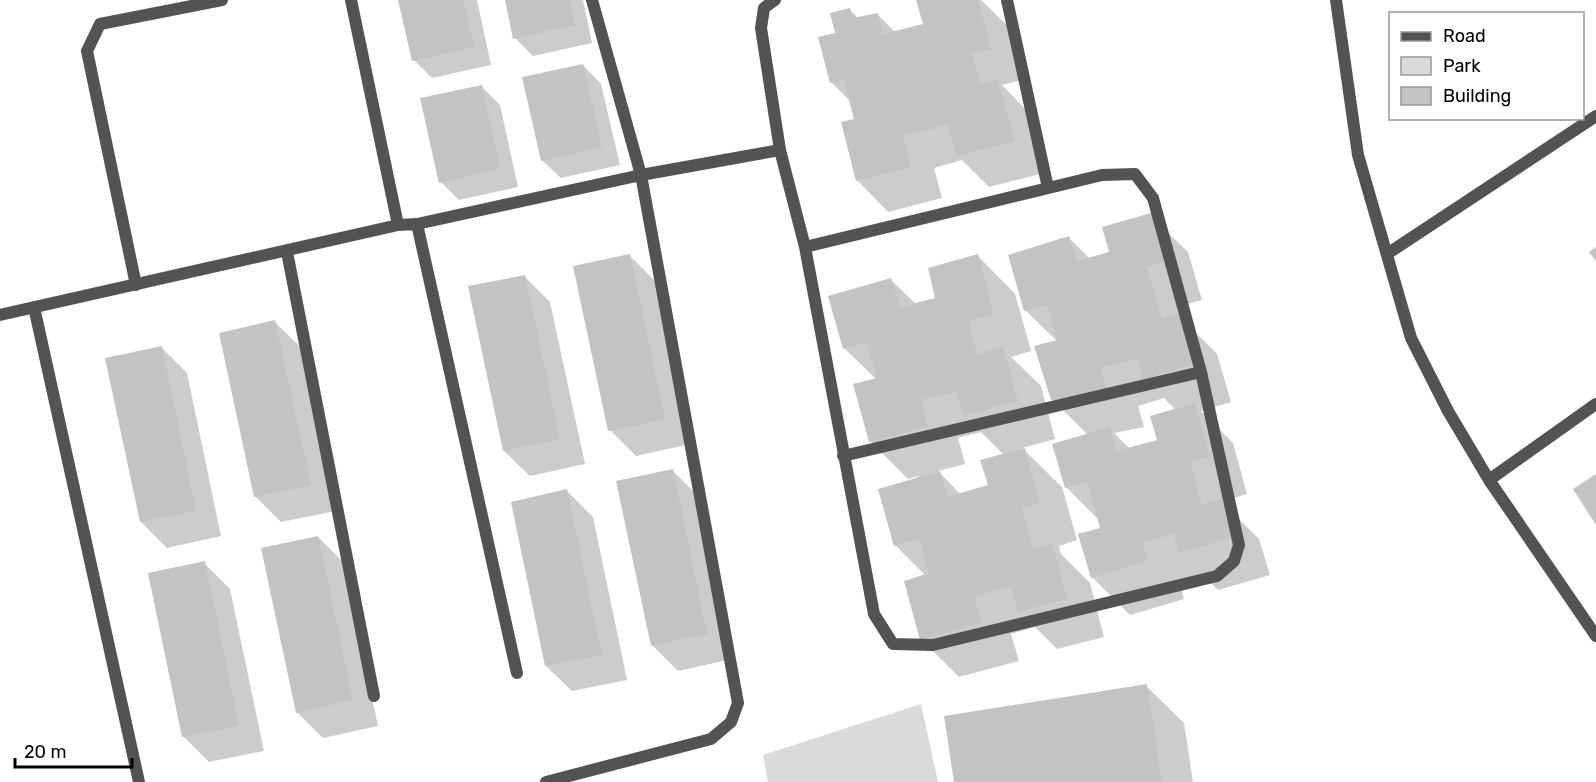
<svg xmlns="http://www.w3.org/2000/svg" width="1596" height="782" viewBox="0 0 1596 782" font-family="Rubik,sans-serif">
  <style>
    .green { fill: #dadada }
    .shadow { fill: #0003; fill-rule: evenodd }
    .building { fill: #c3c3c3 }
    .lines { fill: none; stroke-linecap: round; stroke-linejoin: round }
    .lane { stroke: #535353; stroke-width: 12 }
    .street { stroke: #535353; stroke-width: 12 }
  </style>
  <rect width="100%" height="100%" fill="#fff"/>
  <path class="green" d="M 921,704 L 938,782 L 768,782 L 763,755 Z"/>
  <path class="shadow" d="M 400,0 L 477,0 L 491,65 L 432,78 L 414,60 Z
    M 506,0 L 583,0 L 592,43 L 533,56 L 515,38 Z
    M 918,0 L 981,0 L 1007,25 L 1021,80 L 1002,85 L 1029,113 L 1044,173 L 989,187 L 962,160 L 934,168 L 942,198 L 888,212 L 857,180 L 856,120 L 851,102 L 831,82 L 836,34 L 850,10 L 859,19 L 877,14 L 895,32 L 924,25 Z
    M 583,65 L 601,84 L 620,165 L 561,178 L 542,160 Z
    M 481,86 L 500,105 L 518,187 L 459,200 L 441,182 Z
    M 1150,215 L 1188,252 L 1202,300 L 1184,305 L 1191,328 L 1217,354 L 1231,402 L 1201,411 L 1233,443 L 1247,494 L 1227,500 L 1229,509 L 1259,539 L 1270,575 L 1218,590 L 1202,574 L 1179,580 L 1184,599 L 1130,615 L 1092,577 L 1102,529 L 1099,520 L 1066,487 L 1088,435 L 1052,399 L 1057,341 L 1025,310 L 1069,238 L 1090,259 L 1111,253 ZM 1164,398 L 1176,410 L 1158,441 L 1130,449 L 1114,433 L 1144,427 L 1138,406 Z
    M 630,256 L 656,282 L 690,444 L 636,456 L 610,430 Z
    M 978,256 L 1015,294 L 1031,351 L 1011,357 L 1041,386 L 1055,439 L 1022,448 L 1062,487 L 1077,540 L 1059,546 L 1061,554 L 1090,583 L 1104,637 L 1057,649 L 1035,627 L 1011,634 L 1019,661 L 959,677 L 922,640 L 926,576 L 895,545 L 918,476 L 908,479 L 870,441 L 876,379 L 844,348 L 891,280 L 916,304 L 937,299 ZM 981,432 L 1004,455 L 990,486 L 961,495 L 938,471 L 965,464 L 958,438 Z
    M 524,276 L 550,302 L 585,464 L 530,476 L 504,451 Z
    M 275,322 L 301,348 L 336,511 L 281,522 L 255,496 Z
    M 161,347 L 187,373 L 221,536 L 167,548 L 141,522 Z
    M 673,471 L 698,496 L 732,659 L 678,671 L 652,645 Z
    M 567,491 L 593,517 L 627,680 L 572,691 L 546,666 Z
    M 318,537 L 344,563 L 378,726 L 323,738 L 297,712 Z
    M 204,563 L 230,589 L 264,751 L 209,762 L 184,737 Z
    M 1146,686 L 1184,723 L 1193,782 L 956,782 Z"/>
  <path class="building" d="M 398,0 L 463,0 L 474,47 L 412,61 Z
    M 505,0 L 569,0 L 575,25 L 513,39 Z
    M 916,0 L 978,0 L 991,49 L 972,53 L 980,84 L 998,79 L 1014,141 L 956,156 L 948,125 L 903,136 L 911,167 L 856,181 L 841,122 L 854,119 L 844,80 L 830,83 L 818,37 L 835,33 L 830,13 L 850,8 L 853,18 L 878,13 L 883,34 L 923,24 Z
    M 583,64 L 602,147 L 541,161 L 522,77 Z
    M 482,85 L 500,169 L 439,183 L 420,98 Z
    M 1151,213 L 1165,262 L 1147,267 L 1162,319 L 1180,314 L 1194,364 L 1143,380 L 1137,358 L 1101,368 L 1107,390 L 1051,400 L 1034,346 L 1057,340 L 1047,304 L 1024,311 L 1008,255 L 1069,236 L 1077,261 L 1109,252 L 1102,227 Z
    M 1596,247 L 1596,261 L 1589,252 Z
    M 630,254 L 665,419 L 608,431 L 573,266 Z
    M 978,254 L 994,314 L 968,321 L 977,354 L 1003,347 L 1018,401 L 963,416 L 957,391 L 921,400 L 928,426 L 869,442 L 853,384 L 877,378 L 867,342 L 843,349 L 828,296 L 891,278 L 900,307 L 935,298 L 928,268 Z
    M 525,275 L 560,439 L 503,451 L 468,286 Z
    M 275,320 L 311,485 L 254,497 L 219,333 Z
    M 162,346 L 196,511 L 140,522 L 105,358 Z
    M 1195,403 L 1210,456 L 1190,462 L 1202,505 L 1222,499 L 1233,537 L 1179,553 L 1173,533 L 1142,543 L 1147,561 L 1091,578 L 1078,534 L 1100,528 L 1087,482 L 1065,488 L 1052,444 L 1110,427 L 1116,451 L 1157,440 L 1150,416 Z
    M 1025,448 L 1040,503 L 1022,508 L 1033,549 L 1052,543 L 1067,599 L 1018,612 L 1011,586 L 974,597 L 982,623 L 920,640 L 904,581 L 929,573 L 919,539 L 894,546 L 878,489 L 940,471 L 947,497 L 988,485 L 980,460 Z
    M 673,469 L 707,634 L 651,646 L 616,481 Z
    M 1596,474 L 1596,525 L 1573,489 Z
    M 567,489 L 602,655 L 545,666 L 511,502 Z
    M 318,536 L 353,700 L 296,713 L 261,548 Z
    M 205,561 L 239,726 L 182,737 L 148,573 Z
    M 1147,684 L 1162,782 L 954,782 L 944,716 Z"/>
  <g class="lines">
    <path class="lane" d="M 351,0 L 398,225
      M 775,0 L 764,8 L 761,28 L 780,150 L 805,247 L 874,614 L 893,644 L 933,645 L 1217,576 L 1234,561 L 1239,545 L 1201,372 L 1153,198 L 1135,174 L 1102,175 L 805,247
      M 1007,0 L 1048,188
      M 417,224 L 517,673
      M 287,252 L 374,696
      M 136,285 L 87,51 L 100,24 L 222,0
      M 34,307 L 139,782
      M 0,315 L 398,225 L 417,224 L 641,175 L 780,150
      M 843,456 L 1201,372
      M 546,782 L 711,739 L 731,722 L 738,703 L 641,175 L 592,0"/>
    <path class="street" d="M 1336,0 L 1358,155 L 1411,338 L 1448,411 L 1489,480 L 1596,636
      M 1387,254 L 1596,116
      M 1489,480 L 1596,404"/>
  </g>
  <rect x="1389" y="12" width="195" height="108" fill="#ffffff" stroke="#999999" stroke-width="1.5"/>
  <rect x="1401" y="32" width="30" height="9" fill="#535353" stroke="#999999" stroke-width="1.5"/>
  <text x="1443" y="42" font-size="18" fill="#000000">Road</text>
  <rect x="1401" y="57" width="30" height="18" fill="#dadada" stroke="#999999" stroke-width="1.5"/>
  <text x="1443" y="72" font-size="18" fill="#000000">Park</text>
  <rect x="1401" y="87" width="30" height="18" fill="#c3c3c3" stroke="#999999" stroke-width="1.5"/>
  <text x="1443" y="102" font-size="18" fill="#000000">Building</text>
  <path d="M15 758v9h117v-9" fill="none" stroke="#000000" stroke-width="3"/>
  <text x="24" y="758" font-size="18" fill="#000000" stroke="#ffffff" stroke-width="4.5" paint-order="stroke">20 m</text>
</svg>
